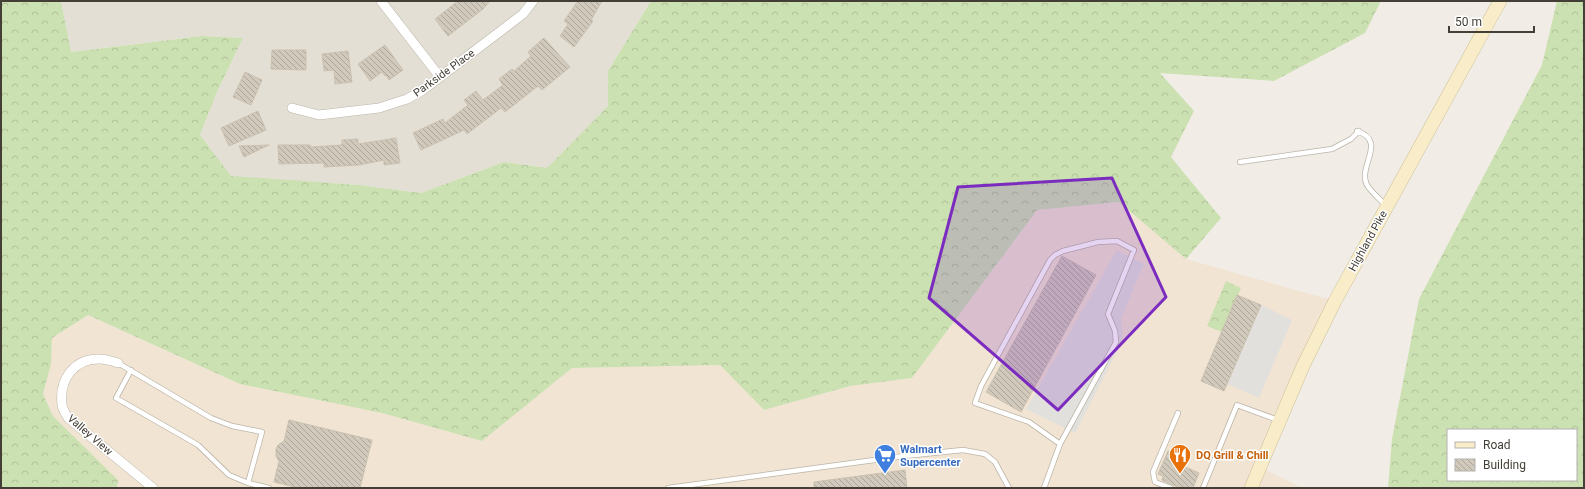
<svg xmlns="http://www.w3.org/2000/svg" width="1585" height="489" viewBox="0 0 1585 489" font-family="Roboto,sans-serif">
  <style>
    .residential { fill: #e4dfd4 }
    .commercial { fill: #f1e4d2 }
    .forest { fill: url(#forest-crowns); fill-rule: evenodd }
    .parking { fill: #e2e0dd }
    .building { fill: url(#building-back-hatch); stroke: #cbc1b0 }
    .lines { fill: none; stroke-linecap: round; stroke-linejoin: round }
    .service-casing { stroke: #bbb5a9; stroke-width: 6 }
    .minor-casing { stroke: #bbb5a9; stroke-width: 10 }
    .secondary-casing { stroke: #ccbf99; stroke-width: 14 }
    .service { stroke: #fff; stroke-width: 4.5 }
    .minor { stroke: #fff; stroke-width: 9 }
    .secondary { stroke: #f8edc8; stroke-width: 13 }
    .marked { fill: #7b2cbf; fill-opacity: 0.2; stroke: #7b2cbf; stroke-width: 3; stroke-linejoin: round }
    .labels { text-anchor: middle; dominant-baseline: central; stroke-width: 3; stroke-linejoin: round; paint-order: stroke }
    .street-label { font-size: 11px; fill: #433e36; stroke: #fff }
    .shop-label { font-size: 11px; font-weight: bold; fill: #366cbe; stroke: #fff; text-anchor: start }
    .food-label { font-size: 11px; font-weight: bold; fill: #c56008; stroke: #fff; text-anchor: start }
  </style>
  <defs>
    <pattern id="forest-crowns" width="20" height="18" patternUnits="userSpaceOnUse"><rect width="20" height="18" fill="#cce1b2"/><path d="M2 6a3 3 0 1 1 6 0M12 15a3 3 0 1 1 6 0" fill="none" stroke="#b0c29a"/></pattern>
    <pattern id="building-back-hatch" width="6" height="6" patternUnits="userSpaceOnUse"><rect width="6" height="6" fill="#d1c9bc"/><path d="M-1 5l2 2M0 0l6 6M5-1l2 2" fill="none" stroke="#aba59a"/></pattern>
  </defs>
  <rect width="100%" height="100%" fill="#f1ede6"/>
  <path class="residential" d="M 61,1 L 651,1 L 608,71 L 608,106 L 547,168 L 504,162 L 421,193 L 359,185 L 231,177 L 200,135 L 217,92 L 243,38 L 202,36 L 70,52 Z"/>
  <path class="commercial" d="M 1119,202 L 1186,259 L 1335,301 L 1260,467 L 1302,488 L 117,488 L 118,480 L 53,416 L 43,394 L 51,364 L 52,338 L 88,315 L 240,384 L 382,413 L 482,441 L 572,368 L 720,365 L 764,410 L 850,386 L 912,378 L 1037,210 Z"/>
  <path class="forest" d="M 1,1 L 61,1 L 71,52 L 202,36 L 243,38 L 217,92 L 200,135 L 231,176 L 359,185 L 421,193 L 504,162 L 547,168 L 608,106 L 608,71 L 651,1 L 1381,1 L 1365,33 L 1274,81 L 1160,73 L 1194,111 L 1171,157 L 1221,218 L 1186,259 L 1119,202 L 1037,210 L 912,378 L 850,386 L 764,410 L 720,365 L 572,368 L 482,441 L 382,413 L 240,384 L 88,315 L 52,338 L 51,364 L 43,394 L 53,416 L 118,480 L 117,488 L 1,488 Z
    M 1557,1 L 1584,1 L 1584,488 L 1388,488 L 1392,439 L 1419,299 L 1542,65 ZM 1448,430 L 1576,430 L 1576,480 L 1448,480 Z
    M 1226,281 L 1241,288 L 1222,332 L 1207,326 Z"/>
  <path class="parking" d="M 1117,250 L 1144,264 L 1121,318 L 1123,340 L 1075,433 L 1026,409 Z
    M 1261,305 L 1292,320 L 1259,398 L 1227,384 Z"/>
  <path class="building" d="M 458,1 L 490,1 L 483,9 L 448,36 L 435,19 Z
    M 578,1 L 602,1 L 591,20 L 593,21 L 574,47 L 560,36 L 568,24 L 564,21 Z
    M 544,38 L 570,67 L 542,90 L 538,86 L 505,112 L 501,108 L 467,134 L 464,130 L 421,150 L 413,133 L 443,119 L 445,123 L 468,105 L 464,100 L 476,91 L 483,100 L 503,85 L 499,79 L 512,69 L 514,71 L 531,56 L 528,52 Z
    M 385,45 L 403,70 L 389,80 L 386,75 L 385,76 L 382,72 L 370,81 L 358,64 Z
    M 272,50 L 306,50 L 306,70 L 271,69 Z
    M 348,51 L 352,82 L 335,84 L 334,70 L 324,71 L 322,54 Z
    M 245,72 L 262,80 L 251,105 L 233,97 Z
    M 258,111 L 266,130 L 229,146 L 221,128 Z
    M 396,138 L 400,163 L 384,165 L 384,160 L 359,165 L 324,167 L 324,163 L 279,164 L 278,145 L 310,145 L 311,147 L 342,145 L 342,140 L 358,139 L 358,144 Z
    M 269,145 L 244,157 L 239,146 Z
    M 1062,256 L 1096,275 L 1021,412 L 986,392 Z
    M 1237,295 L 1261,305 L 1224,391 L 1201,381 Z
    M 289,420 L 372,440 L 360,488 L 299,488 L 274,482 L 279,461 L 276,456 L 276,449 L 278,445 L 284,441 Z
    M 1168,451 L 1177,455 L 1174,462 L 1199,473 L 1193,488 L 1180,488 L 1162,480 L 1163,476 L 1158,474 Z
    M 905,470 L 907,488 L 814,488 L 814,482 Z"/>
  <g class="lines">
    <g class="service-casing">
      <path id="service" d="M 1357,131 C 1388,141 1357,167 1367,185 C 1371,192 1380,199 1386,206
        M 1240,162 L 1332,149 L 1351,139 L 1359,131
        M 118,363 L 211,418 L 232,426 L 262,432 L 248,483
        M 131,370 L 116,398 L 198,445 L 229,475 L 248,483 L 269,488
        M 668,488 L 904,456 L 963,450 L 985,454 L 995,462 L 1009,488
        M 1044,488 L 1060,444 L 1116,342 L 1115,331 L 1108,314 L 1134,250 L 1117,241 L 1098,242 L 1063,251 L 1055,255 L 1050,260 L 981,386 L 975,403 L 1029,422 L 1060,444
        M 1171,488 L 1155,482 L 1153,472 L 1178,413
        M 1203,488 L 1237,405 L 1278,420"/>
    </g>
    <g class="minor-casing">
      <path id="minor" d="M 381,1 L 440,77
        M 292,108 L 319,115 L 379,108 L 407,99 L 423,90 L 523,14 L 533,1
        M 118,363 C 112,361 105,359 100,359 C 74,358 59,380 62,404 C 62,409 66,414 68,418 L 153,488"/>
    </g>
    <g class="secondary-casing">
      <path id="secondary" d="M 1251,488 L 1303,366 L 1335,301 L 1500,1"/>
    </g>
    <use href="#service" class="service"/>
    <use href="#minor" class="minor"/>
    <use href="#secondary" class="secondary"/>
  </g>
  <path class="marked" d="M 1112,178 L 1166,297 L 1058,410 L 929,298 L 958,187 Z"/>
  <defs>
    <g id="supermarket-pin" transform="scale(1.15)"><path d="M0 17L-7.5 6A9.5 9.5 0 1 1 7.5 6Z" fill="#3f7fe0" stroke="#fff"/><path d="M-6-5.5h2.5l.6 2H6L4.5 2H-2.5L-4.4-4H-6ZM-1.5 3.2a1.3 1.3 0 1 0 .1 0ZM3 3.2a1.3 1.3 0 1 0 .1 0Z" fill="#fff"/></g>
    <g id="restaurant-pin" transform="scale(1.15)"><path d="M0 17L-7.5 6A9.5 9.5 0 1 1 7.5 6Z" fill="#e8710a" stroke="#fff"/><path d="M-5-6h1v4h1v-4h1v4h1v-4h1v5L-1.5 .5V6h-2V.5L-5-1ZM5-6V6H3V1.5H1.5Q1.5-4 5-6Z" fill="#fff"/></g>
  </defs>
  <g fill-rule="evenodd">
    <use href="#supermarket-pin" x="885" y="455"/>
    <use href="#restaurant-pin" x="1180" y="455"/>
  </g>
  <g class="labels">
    <g class="street-label">
      <text transform="translate(444 73) rotate(-36)">Parkside Place</text>
      <text transform="translate(1368 241) rotate(-61)">Highland Pike</text>
      <text transform="translate(90 435) rotate(41)">Valley View</text>
    </g>
    <g class="shop-label">
      <text x="900" y="449">Walmart<tspan x="900" dy="13">Supercenter</tspan></text>
    </g>
    <g class="food-label">
      <text x="1196" y="455">DQ Grill &amp; Chill</text>
    </g>
  </g>
  <rect width="1585" height="489" fill="none" stroke="#433e36" stroke-width="4"/>
  <rect x="1447" y="429" width="130" height="52" fill="#ffffff" stroke="#b4b2af"/>
  <rect x="1455" y="442" width="20" height="6" fill="#f8edc8" stroke="#b4b2af"/>
  <text x="1483" y="449" font-size="12" fill="#433e36">Road</text>
  <rect x="1455" y="459" width="20" height="12" fill="url(#building-back-hatch)" stroke="#b4b2af"/>
  <text x="1483" y="469" font-size="12" fill="#433e36">Building</text>
  <path d="M1449 26v6h85v-6" fill="none" stroke="#433e36" stroke-width="2"/>
  <text x="1455" y="26" font-size="12" fill="#433e36" stroke="#ffffff" stroke-width="3" paint-order="stroke">50 m</text>
</svg>
